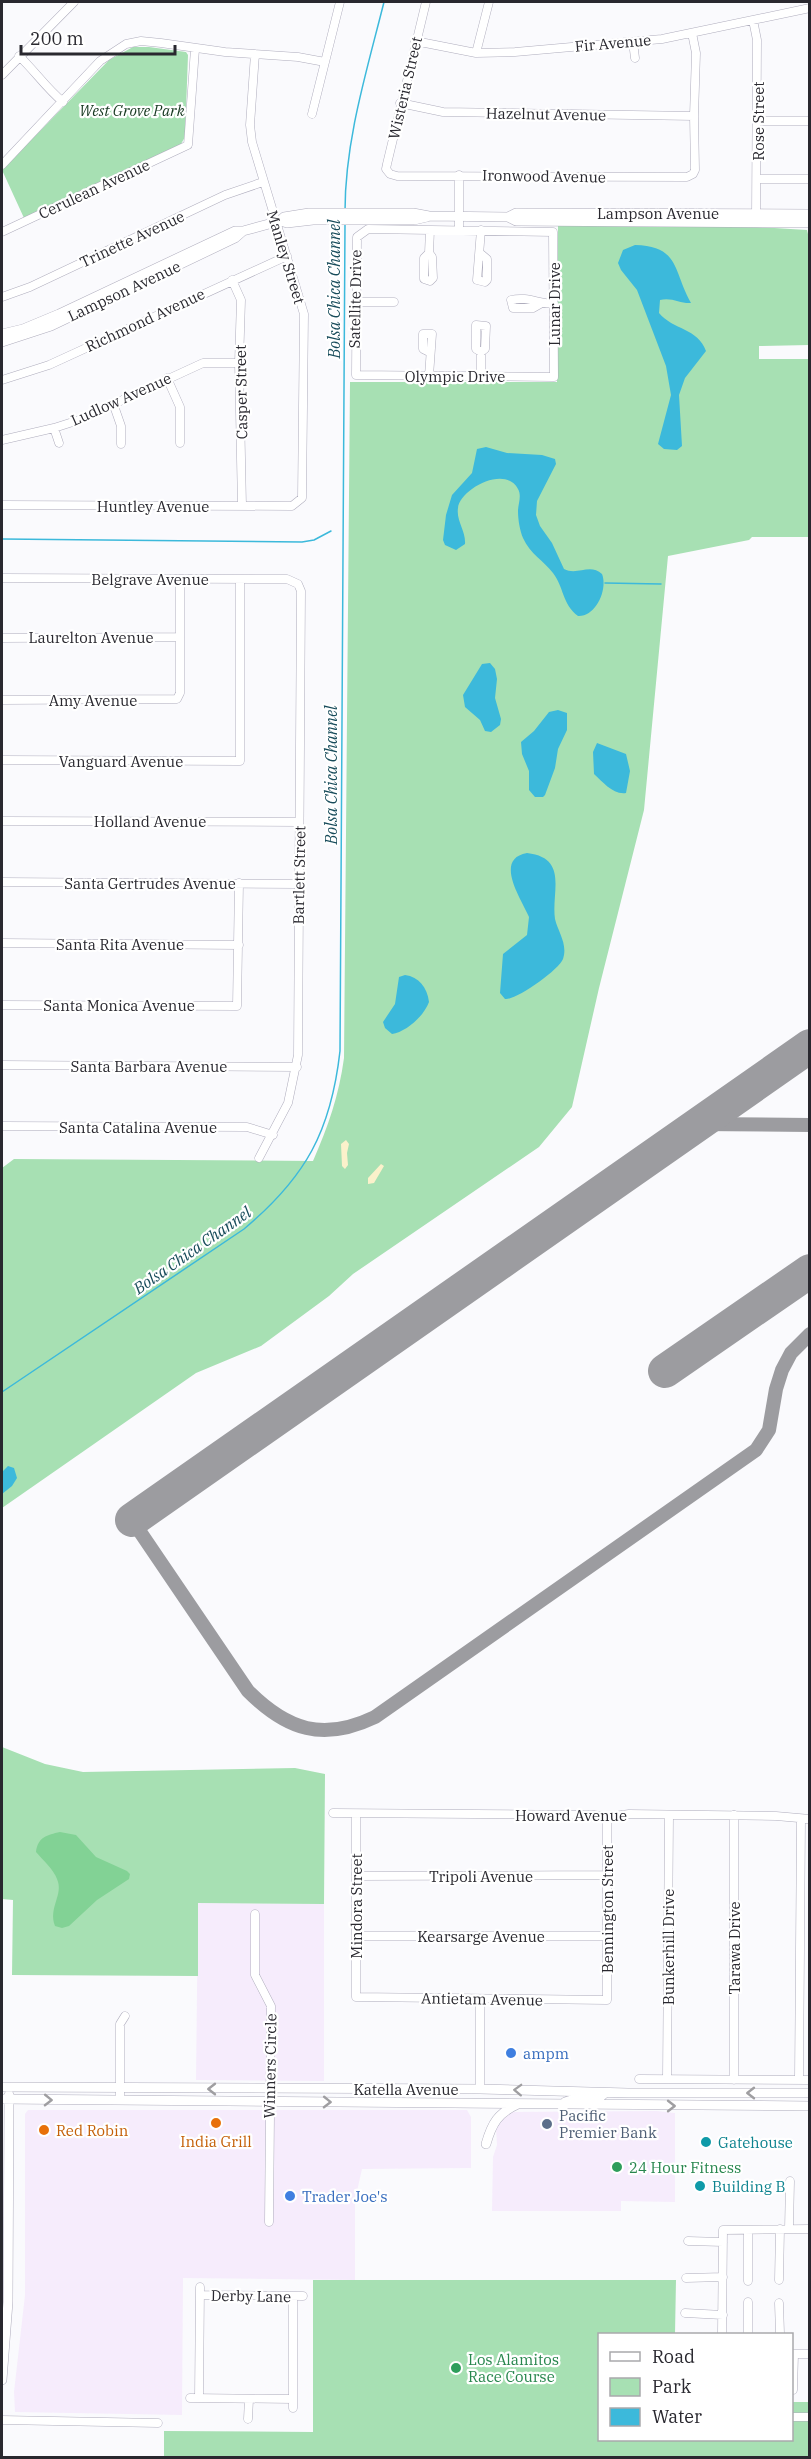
<svg xmlns="http://www.w3.org/2000/svg" width="811" height="2459" viewBox="0 0 811 2459" font-family="'IBM Plex Serif',serif">
  <style>
    .commercial { fill: #f6ecfc }
    .green { fill: #a7e0b3 }
    .forest { fill: #82d295 }
    .sand { fill: #fbf1cb }
    .water { fill: #3cb9db }
    .lines { fill: none; stroke-linecap: round; stroke-linejoin: round }
    .stream { stroke: #3cb9db; stroke-width: 1.5 }
    .taxiway { stroke: #9c9ca0; stroke-width: 14 }
    .runway { stroke: #9c9ca0; stroke-width: 34 }
    .minor-casing { stroke: #afadbd; stroke-width: 9 }
    .major-casing { stroke: #afadbd; stroke-width: 10 }
    .minor { stroke: #fff; stroke-width: 8 }
    .major { stroke: #fff; stroke-width: 9 }
    .oneway { stroke: #9f9ea1 }
    .shop-dot { fill: #3f7fe0; stroke: #fff; stroke-width: 2 }
    .food-dot { fill: #e8710a; stroke: #fff; stroke-width: 2 }
    .service-dot { fill: #5c6f8a; stroke: #fff; stroke-width: 2 }
    .culture-dot { fill: #0f9aa8; stroke: #fff; stroke-width: 2 }
    .leisure-dot { fill: #2e9e5b; stroke: #fff; stroke-width: 2 }
    .labels { text-anchor: middle; dominant-baseline: central; stroke-width: 4.5; stroke-linejoin: round; paint-order: stroke }
    .street-label { font-size: 15px; fill: #29282f; stroke: #fff }
    .park-label { font-size: 15px; font-style: italic; fill: #163820; stroke: #fff }
    .shop-label { font-size: 15px; fill: #366cbe; stroke: #fff; text-anchor: start }
    .service-label { font-size: 15px; fill: #4e5e75; stroke: #fff; text-anchor: start }
    .food-label { font-size: 15px; fill: #c56008; stroke: #fff; text-anchor: start }
    .culture-label { font-size: 15px; fill: #0d838f; stroke: #fff; text-anchor: start }
    .leisure-label { font-size: 15px; fill: #27864d; stroke: #fff; text-anchor: start }
    .water-label { font-size: 16px; font-style: italic; fill: #174b5a; stroke: #fff }
  </style>
  <rect width="100%" height="100%" fill="#fafafd"/>
  <path class="commercial" d="M 198,1903 L 324,1904 L 324,2081 L 196,2080 Z
    M 28,2110 L 467,2110 L 471,2117 L 471,2168 L 362,2169 L 355,2200 L 355,2280 L 183,2278 L 182,2415 L 15,2412 L 14,2392 L 25,2295 L 25,2114 Z
    M 657,2111 L 675,2113 L 675,2202 L 621,2201 L 621,2211 L 492,2211 L 493,2157 L 497,2145 L 496,2128 L 499,2120 L 509,2112 Z"/>
  <path class="green" d="M 133,47 L 149,47 L 186,52 L 188,55 L 185,137 L 181,144 L 24,218 L 2,170 L 109,60 Z
    M 558,225 L 757,227 L 807,230 L 810,242 L 809,345 L 759,346 L 759,359 L 809,359 L 809,537 L 752,537 L 749,540 L 668,556 L 644,810 L 599,988 L 572,1107 L 539,1147 L 353,1274 L 329,1296 L 261,1346 L 196,1373 L 2,1508 L 2,1168 L 14,1159 L 313,1161 C 328,1127 339,1095 344,1058 L 350,382 L 557,382 Z
    M 2,1747 L 45,1764 L 83,1772 L 295,1768 L 325,1774 L 324,1904 L 198,1903 L 198,1976 L 12,1975 L 13,1900 L 2,1899 Z
    M 313,2280 L 676,2280 L 675,2334 L 600,2334 L 600,2440 L 792,2440 L 792,2402 L 810,2402 L 809,2458 L 164,2458 L 164,2431 L 313,2432 Z"/>
  <path class="forest" d="M 60,1832 L 76,1835 L 96,1857 L 127,1871 L 130,1874 L 129,1879 L 97,1900 L 69,1926 L 62,1928 L 55,1926 C 48,1907 64,1895 57,1879 C 54,1870 42,1859 36,1852 C 38,1837 47,1835 60,1832 Z"/>
  <path class="sand" d="M 346,1140 L 349,1144 L 347,1153 L 348,1165 L 345,1169 L 342,1166 L 341,1144 Z
    M 381,1164 L 384,1166 L 374,1183 L 368,1184 L 368,1178 Z"/>
  <path class="water" d="M 635,245 C 680,246 673,271 691,303 C 681,304 672,297 660,300 L 659,313 C 673,330 698,328 706,351 L 685,378 L 679,395 L 682,446 L 677,450 L 664,449 L 658,444 L 671,395 L 666,366 L 637,290 L 621,270 L 618,263 L 623,250 Z
    M 486,447 L 507,453 L 542,455 L 555,459 L 556,464 L 537,501 L 536,515 L 540,526 L 552,543 L 564,569 C 577,576 590,563 602,574 C 608,589 596,617 578,616 C 562,604 564,587 553,573 C 544,561 530,554 523,538 C 520,531 518,520 518,511 C 518,504 522,496 518,489 C 505,464 459,490 458,508 C 456,521 466,531 465,544 L 456,550 L 445,545 L 443,540 L 446,515 L 452,495 L 472,473 L 477,449 Z
    M 490,663 L 495,669 L 497,679 L 495,698 L 501,719 L 500,725 L 491,732 L 485,731 L 480,720 L 465,707 L 463,695 L 482,664 Z
    M 558,710 L 567,713 L 567,730 L 558,749 L 555,768 L 545,795 L 543,797 L 535,797 L 529,790 L 529,771 L 522,754 L 521,742 L 534,731 L 549,712 Z
    M 597,743 L 626,754 L 630,771 L 626,793 C 613,795 603,782 594,774 L 593,752 Z
    M 527,853 C 569,858 551,892 555,919 C 558,932 568,944 563,959 C 559,970 515,1001 505,999 L 500,993 L 503,954 L 527,935 L 529,917 C 522,900 493,859 527,853 Z
    M 405,975 C 419,977 427,987 429,1002 C 424,1016 406,1032 392,1034 L 385,1028 L 383,1022 L 395,1004 L 399,977 Z
    M 8,1466 L 14,1468 L 17,1478 L 12,1486 L 2,1494 L 2,1472 Z"/>
  <g class="lines">
    <path class="stream" d="M 345,211 C 345,140 367,70 384,2
      M 2,539 L 302,542 L 314,540 L 331,531
      M 605,583 L 661,584
      M 2,1392 L 244,1229 C 306,1177 331,1131 340,1051 L 345,224"/>
    <path class="taxiway" d="M 697,1124 L 810,1125
      M 132,1520 L 248,1691 C 287,1730 323,1742 375,1717 L 756,1450 L 769,1430 L 776,1389 L 782,1370 L 791,1353 L 810,1334"/>
    <path class="runway" d="M 665,1371 L 810,1271
      M 132,1520 L 810,1046"/>
    <g class="minor-casing">
      <path id="minor" d="M 426,2 L 387,164 L 386,169 L 390,174 L 397,176 L 687,177 L 693,174 L 695,170 L 694,116 L 696,53 L 692,33
        M 753,20 L 757,40 L 756,219
        M 415,41 L 476,53 L 515,52 L 662,39 L 810,8
        M 633,42 L 635,58
        M 476,53 L 489,2
        M 19,56 C 35,71 46,88 63,102
        M 2,75 L 74,2
        M 400,103 L 443,112 L 694,116
        M 312,114 L 340,2
        M 758,121 L 810,121
        M 2,165 L 100,61 L 126,44 L 141,41 L 161,43 L 225,52 L 298,57 L 325,62
        M 459,175 L 459,230
        M 758,179 L 810,179
        M 368,229 L 553,232 L 554,377 L 356,375 L 357,237 Z
        M 481,230 L 477,280 L 485,282 L 487,280 L 487,259 L 481,254
        M 2,232 L 188,145 L 195,49
        M 429,253 L 432,257 L 433,278 L 430,281 L 424,279 L 424,258 L 429,253 L 430,230
        M 232,280 L 241,300 L 239,363 L 242,506
        M 2,297 L 30,287 L 225,195 L 263,182
        M 355,302 L 394,302
        M 540,304 L 533,308 L 513,308 L 511,300 C 527,296 539,304 554,304
        M 481,352 L 476,349 L 476,325 L 486,326 L 485,349 L 481,352 L 481,376
        M 429,376 L 432,334 L 423,334 L 423,349 L 429,352
        M 167,378 L 180,407 L 180,443
        M 2,380 L 49,365 L 287,256
        M 113,403 L 121,426 L 121,444
        M 54,428 L 59,443
        M 2,440 L 54,428 L 79,420 L 203,363 L 239,363
        M 2,505 L 292,506 L 302,498 L 304,314 L 252,142 L 250,125 L 255,54
        M 2,578 L 287,579 L 298,584 L 301,591 L 298,1055 L 288,1103 L 259,1158
        M 2,638 L 180,637
        M 2,700 L 177,699 L 180,693 L 180,579
        M 2,760 L 240,761 L 240,579
        M 2,821 L 299,822
        M 2,882 L 298,884
        M 2,943 L 239,945
        M 2,1005 L 237,1006 L 239,883
        M 2,1065 L 297,1067
        M 2,1126 L 247,1127 L 273,1135
        M 333,1813 L 594,1815 L 607,1817 L 629,1814 L 776,1816 L 810,1819
        M 356,1814 L 356,1997 L 607,2000 L 607,1817
        M 734,1815 L 734,2080
        M 356,1876 L 606,1875
        M 255,1914 L 255,1975 L 271,2006 L 269,2222
        M 356,1936 L 606,1936
        M 639,2079 L 810,2080
        M 667,2079 L 669,1815
        M 799,2080 L 801,1819
        M 480,2089 L 480,1999
        M 120,2100 L 120,2024 L 125,2016
        M 789,2229 L 790,2181
        M 688,2241 L 723,2242
        M 686,2278 L 723,2277
        M 779,2280 L 780,2229
        M 748,2281 L 748,2230
        M 200,2295 L 303,2296
        M 779,2303 L 780,2334
        M 685,2313 L 723,2315
        M 722,2334 L 723,2230 L 810,2229
        M 748,2334 L 748,2302
        M 792,2354 L 810,2354
        M 793,2390 L 794,2354
        M 190,2398 L 293,2399
        M 199,2398 L 200,2287
        M 293,2408 L 293,2296
        M 792,2417 L 810,2417
        M 248,2419 L 249,2399
        M 2,2420 L 158,2423"/>
    </g>
    <g class="major-casing">
      <path id="major" d="M 508,217 L 516,213 L 810,214
        M 280,221 L 287,223 L 313,220 L 414,220 L 427,217
        M 2,334 L 23,329 L 59,314 L 235,231 L 243,231 L 280,221 L 284,217 L 309,213 L 413,213 L 429,216 L 508,217 L 516,221 L 810,223
        M 2,342 L 51,326 L 235,238 L 243,231
        M 2,2087 L 480,2089 L 628,2093 L 810,2093
        M 2,2099 L 810,2106
        M 565,2102 L 578,2098 L 598,2099 L 605,2093
        M 486,2144 C 492,2123 498,2113 518,2104
        M 2,2380 L 8,2302 L 9,2095"/>
    </g>
    <use href="#minor" class="minor"/>
    <use href="#major" class="major"/>
  </g>
  <defs><path id="oneway-chevron" d="M-2-3.5L2.5 0L-2 3.5" fill="none" stroke-width="1.6" stroke-linecap="round" stroke-linejoin="round" transform="scale(1.5)"/></defs>
  <g class="oneway">
    <use href="#oneway-chevron" transform="translate(212 2089) rotate(-180)"/>
    <use href="#oneway-chevron" transform="translate(518 2090) rotate(-178)"/>
    <use href="#oneway-chevron" transform="translate(751 2093) rotate(-180)"/>
    <use href="#oneway-chevron" transform="translate(48 2100) rotate(1)"/>
    <use href="#oneway-chevron" transform="translate(327 2102) rotate(1)"/>
    <use href="#oneway-chevron" transform="translate(671 2106)"/>
  </g>
  <g class="shop-dot">
    <circle cx="511" cy="2053" r="6"/>
    <circle cx="290" cy="2196" r="6"/>
  </g>
  <g class="food-dot">
    <circle cx="216" cy="2123" r="6"/>
    <circle cx="44" cy="2130" r="6"/>
  </g>
  <circle class="service-dot" cx="547" cy="2124" r="6"/>
  <g class="culture-dot">
    <circle cx="706" cy="2142" r="6"/>
    <circle cx="700" cy="2186" r="6"/>
  </g>
  <g class="leisure-dot">
    <circle cx="617" cy="2167" r="6"/>
    <circle cx="456" cy="2368" r="6"/>
  </g>
  <g class="labels">
    <g class="street-label">
      <text transform="translate(613 43) rotate(-5)">Fir Avenue</text>
      <text transform="translate(405 88) rotate(-77)">Wisteria Street</text>
      <text transform="translate(546 114) rotate(1)">Hazelnut Avenue</text>
      <text transform="translate(758 121) rotate(-90)">Rose Street</text>
      <text transform="translate(544 176) rotate(1)">Ironwood Avenue</text>
      <text transform="translate(94 189) rotate(-25)">Cerulean Avenue</text>
      <text x="658" y="213">Lampson Avenue</text>
      <text transform="translate(132 239) rotate(-25)">Trinette Avenue</text>
      <text transform="translate(286 257) rotate(73)">Manley Street</text>
      <text transform="translate(124 291) rotate(-25)">Lampson Avenue</text>
      <text transform="translate(355 299) rotate(-89)">Satellite Drive</text>
      <text transform="translate(554 304) rotate(-90)">Lunar Drive</text>
      <text transform="translate(145 320) rotate(-25)">Richmond Avenue</text>
      <text x="455" y="376">Olympic Drive</text>
      <text transform="translate(241 392) rotate(-91)">Casper Street</text>
      <text transform="translate(121 399) rotate(-24)">Ludlow Avenue</text>
      <text x="153" y="506">Huntley Avenue</text>
      <text x="150" y="579">Belgrave Avenue</text>
      <text x="91" y="637">Laurelton Avenue</text>
      <text x="93" y="700">Amy Avenue</text>
      <text x="121" y="761">Vanguard Avenue</text>
      <text x="150" y="821">Holland Avenue</text>
      <text transform="translate(299 875) rotate(-89)">Bartlett Street</text>
      <text x="150" y="883">Santa Gertrudes Avenue</text>
      <text x="120" y="944">Santa Rita Avenue</text>
      <text x="119" y="1005">Santa Monica Avenue</text>
      <text x="149" y="1066">Santa Barbara Avenue</text>
      <text x="138" y="1127">Santa Catalina Avenue</text>
      <text x="571" y="1815">Howard Avenue</text>
      <text x="481" y="1876">Tripoli Avenue</text>
      <text transform="translate(356 1906) rotate(-90)">Mindora Street</text>
      <text transform="translate(607 1909) rotate(-90)">Bennington Street</text>
      <text x="481" y="1936">Kearsarge Avenue</text>
      <text transform="translate(668 1947) rotate(-90)">Bunkerhill Drive</text>
      <text transform="translate(734 1948) rotate(-90)">Tarawa Drive</text>
      <text transform="translate(482 1999) rotate(1)">Antietam Avenue</text>
      <text transform="translate(270 2066) rotate(-89)">Winners Circle</text>
      <text x="406" y="2089">Katella Avenue</text>
      <text transform="translate(251 2296) rotate(1)">Derby Lane</text>
    </g>
    <g class="park-label">
      <text x="132" y="110">West Grove Park</text>
    </g>
    <g class="shop-label">
      <text x="523" y="2053">ampm</text>
      <text x="302" y="2196">Trader Joe's</text>
    </g>
    <g class="service-label">
      <text x="559" y="2115">Pacific<tspan x="559" dy="17">Premier Bank</tspan></text>
    </g>
    <g class="food-label">
      <text x="56" y="2130">Red Robin</text>
      <text x="216" y="2141" text-anchor="middle">India Grill</text>
    </g>
    <g class="culture-label">
      <text x="718" y="2142">Gatehouse</text>
      <text x="712" y="2186">Building B</text>
    </g>
    <g class="leisure-label">
      <text x="629" y="2167">24 Hour Fitness</text>
      <text x="468" y="2359">Los Alamitos<tspan x="468" dy="17">Race Course</tspan></text>
    </g>
    <g class="water-label">
      <text transform="translate(334 289) rotate(-90)">Bolsa Chica Channel</text>
      <text transform="translate(331 775) rotate(-90)">Bolsa Chica Channel</text>
      <text transform="translate(192 1250) rotate(-35)">Bolsa Chica Channel</text>
    </g>
  </g>
  <rect width="811" height="2459" fill="none" stroke="#29282f" stroke-width="6"/>
  <rect x="598" y="2333" width="195" height="108" fill="#ffffff" stroke="#a9a9ac" stroke-width="1.5"/>
  <rect x="610" y="2352" width="30" height="9" fill="#ffffff" stroke="#a9a9ac" stroke-width="1.5"/>
  <text x="652" y="2363" font-size="18" fill="#29282f">Road</text>
  <rect x="610" y="2378" width="30" height="18" fill="#a7e0b3" stroke="#a9a9ac" stroke-width="1.5"/>
  <text x="652" y="2393" font-size="18" fill="#29282f">Park</text>
  <rect x="610" y="2408" width="30" height="18" fill="#3cb9db" stroke="#a9a9ac" stroke-width="1.5"/>
  <text x="652" y="2423" font-size="18" fill="#29282f">Water</text>
  <path d="M21 45v9h154v-9" fill="none" stroke="#29282f" stroke-width="3"/>
  <text x="30" y="45" font-size="18" fill="#29282f" stroke="#ffffff" stroke-width="4.5" paint-order="stroke">200 m</text>
</svg>
